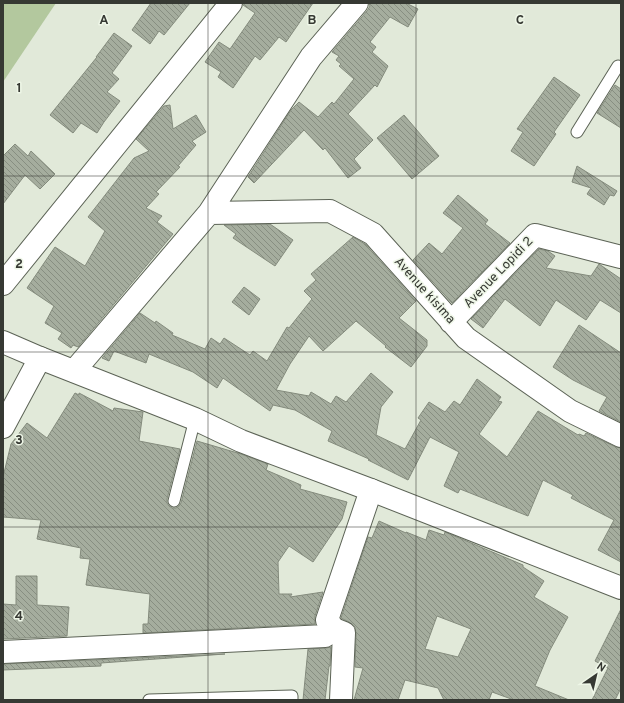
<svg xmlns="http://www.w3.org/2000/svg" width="624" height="703" viewBox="0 0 624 703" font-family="Overpass,sans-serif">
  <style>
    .grass { fill: #b3c89e }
    .building { fill: url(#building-back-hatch); stroke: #848b7d; fill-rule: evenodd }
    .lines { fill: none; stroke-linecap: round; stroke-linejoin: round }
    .service-casing { stroke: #5c6356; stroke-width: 13 }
    .minor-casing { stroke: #5c6356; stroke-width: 24 }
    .tertiary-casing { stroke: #5c6356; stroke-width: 24 }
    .service { stroke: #fff; stroke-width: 11 }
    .minor { stroke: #fff; stroke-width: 22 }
    .tertiary { stroke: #fff; stroke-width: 22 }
    .grid { fill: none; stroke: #363933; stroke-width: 1; stroke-opacity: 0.55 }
    .labels { text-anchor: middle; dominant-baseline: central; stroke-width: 3; stroke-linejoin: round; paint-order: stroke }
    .street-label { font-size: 13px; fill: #363933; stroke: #eef6e7 }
    .grid-label { font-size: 13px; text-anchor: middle; font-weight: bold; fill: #363933; stroke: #eef6e7; stroke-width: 3; stroke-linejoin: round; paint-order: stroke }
  </style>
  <defs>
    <pattern id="building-back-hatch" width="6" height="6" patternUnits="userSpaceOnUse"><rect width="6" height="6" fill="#a5ad9e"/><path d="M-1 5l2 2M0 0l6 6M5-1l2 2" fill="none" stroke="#878e81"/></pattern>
  </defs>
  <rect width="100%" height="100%" fill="#e1e9d9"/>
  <path class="grass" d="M 3,3 L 56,3 L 3,82 Z"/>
  <path class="building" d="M 151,3 L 190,3 L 164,35 L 159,31 L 150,44 L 132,30 Z
    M 243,3 L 313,3 L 286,42 L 279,37 L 260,60 L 255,56 L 233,88 L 218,77 L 221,72 L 205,62 L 219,42 L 230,49 L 255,13 L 243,5 Z
    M 369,3 L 406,3 L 418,9 L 408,27 L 390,17 L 370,42 L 376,47 L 372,52 L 388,66 L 377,87 L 375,85 L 348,114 L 373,140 L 354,159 L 361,168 L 348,178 L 325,148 L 323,150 L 304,130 L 254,183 L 248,177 L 291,110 L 299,102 L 318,117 L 332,102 L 334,104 L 354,79 L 339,66 L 341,64 L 336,60 L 339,56 L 332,52 L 367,11 L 370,6 Z
    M 114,33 L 132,46 L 112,73 L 119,79 L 107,92 L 120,101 L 104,122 L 97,133 L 81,123 L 73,133 L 50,115 L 97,57 L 96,57 Z
    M 554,77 L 580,95 L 554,132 L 556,134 L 534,166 L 511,151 L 523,132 L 517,129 Z
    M 615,85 L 621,89 L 621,128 L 597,113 Z
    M 170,105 L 173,129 L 196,115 L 206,132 L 192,141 L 196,145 L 178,166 L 180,167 L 156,192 L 159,194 L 146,208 L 162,216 L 157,222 L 173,234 L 78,347 L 73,345 L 71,348 L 58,339 L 62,333 L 45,323 L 54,306 L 27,288 L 55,247 L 85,266 L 105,231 L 88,217 L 134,158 L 149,151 L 136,139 L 164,106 Z
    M 404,115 L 439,156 L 412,179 L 377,138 Z
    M 15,144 L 28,156 L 31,151 L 55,174 L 40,189 L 25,175 L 3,204 L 3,156 Z
    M 577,166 L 617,191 L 614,196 L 610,195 L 604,205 L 587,194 L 591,188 L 572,182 Z
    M 458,195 L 488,220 L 485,224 L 510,243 L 452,303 L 413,260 L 429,243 L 442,254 L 463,228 L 443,213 Z
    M 270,224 L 293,240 L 275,266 L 233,238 L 236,234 L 224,225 Z
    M 353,237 L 365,244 L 416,301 L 399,318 L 427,340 L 427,346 L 411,367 L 385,347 L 386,346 L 356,321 L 323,351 L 309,336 L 290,364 L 276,390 L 309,396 L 311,392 L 331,404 L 336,396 L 346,402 L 371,373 L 393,392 L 381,407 L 376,435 L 405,449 L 421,420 L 418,418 L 429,402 L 445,412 L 454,401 L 460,405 L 477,379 L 501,397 L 498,401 L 502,402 L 479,434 L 507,457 L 538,411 L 578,435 L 579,434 L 584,436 L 586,433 L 616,447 L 621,448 L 621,562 L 598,550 L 614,520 L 571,498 L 573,495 L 543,480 L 528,516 L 460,489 L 458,493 L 444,486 L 459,452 L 430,437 L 408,480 L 368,460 L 369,459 L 328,441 L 332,431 L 295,410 L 273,405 L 270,411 L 223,378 L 217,388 L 193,372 L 149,354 L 146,363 L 114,351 L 109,361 L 102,358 L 140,313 L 155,323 L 156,321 L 173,333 L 172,335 L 205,349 L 211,338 L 220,344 L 224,338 L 250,355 L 253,351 L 267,361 L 287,327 L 289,328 L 312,299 L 304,291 L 316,280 L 311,274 Z
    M 539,249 L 548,251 L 555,256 L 546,268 L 591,276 L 599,264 L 621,279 L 621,313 L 600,300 L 586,320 L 556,300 L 540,326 L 505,299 L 483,328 L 471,319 Z
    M 244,287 L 260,299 L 249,315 L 232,302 Z
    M 579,325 L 621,353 L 621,422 L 599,411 L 607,397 L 573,380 L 553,367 Z
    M 75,393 L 79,395 L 79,393 L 113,411 L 114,408 L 143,412 L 139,441 L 180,449 L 167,499 L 167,503 L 169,506 L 172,508 L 176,508 L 179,506 L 181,503 L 197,441 L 241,454 L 268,464 L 266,470 L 301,485 L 300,489 L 347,502 L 342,519 L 313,562 L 289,546 L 278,562 L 279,594 L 292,594 L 290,597 L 323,592 L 315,616 L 315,624 L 143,633 L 143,624 L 148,624 L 150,594 L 86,585 L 90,559 L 80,558 L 81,548 L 37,539 L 41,520 L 3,517 L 3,477 L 11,444 L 27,423 L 47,438 Z
    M 379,521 L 406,533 L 406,532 L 426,540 L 429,530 L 444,535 L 445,532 L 516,562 L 523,565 L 523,567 L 544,581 L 534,597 L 568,617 L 550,650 L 535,686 L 569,700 L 514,700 L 492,692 L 489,700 L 444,700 L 438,688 L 405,680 L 398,700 L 354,700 L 363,668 L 355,667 L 356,634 L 355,627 L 349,622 L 341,618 L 368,537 L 372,538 ZM 437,616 L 471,629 L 458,657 L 425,649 Z
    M 16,576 L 37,576 L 37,605 L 69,607 L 67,636 L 3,639 L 3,604 L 16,605 Z
    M 621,609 L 621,688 L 615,700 L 592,700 L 608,668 L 595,661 Z
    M 331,647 L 330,666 L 329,666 L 325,700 L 303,700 L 308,649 L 326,648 Z
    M 225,654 L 101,663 L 101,666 L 3,670 L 3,664 Z"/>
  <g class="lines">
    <g class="service-casing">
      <path id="service" d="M 577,132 L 618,66 L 621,68
        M 174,501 L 195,419
        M 149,700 L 292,696 L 292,700"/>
    </g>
    <g class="minor-casing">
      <path id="minor" d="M 209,213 L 330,211 L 373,234 L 466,338 L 570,411 L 621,436
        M 3,284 L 231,3
        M 451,322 L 535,235 L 621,257
        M 74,371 L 209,213 L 311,57 L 357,3
        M 3,427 L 40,358
        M 3,652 L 325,636 L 334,629
        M 341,700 L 344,633 L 334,629 L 327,620 L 371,490"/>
    </g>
    <g class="tertiary-casing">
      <path id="tertiary" d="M 3,342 L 40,358 L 195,419 L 241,441 L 371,490 L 621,588"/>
    </g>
    <use href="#service" class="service"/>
    <use href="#minor" class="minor"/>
    <use href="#tertiary" class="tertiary"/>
  </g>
  <path class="grid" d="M 208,3 L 208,700M 416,3 L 416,700M 3,176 L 621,176M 3,352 L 621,352M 3,527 L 621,527"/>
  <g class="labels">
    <g class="street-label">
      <text transform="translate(499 273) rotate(-46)">Avenue Lopidi 2</text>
      <text transform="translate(424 291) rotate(48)">Avenue kisima</text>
    </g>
  </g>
  <g class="grid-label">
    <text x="104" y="24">A</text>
    <text x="312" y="24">B</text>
    <text x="520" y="24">C</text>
    <text x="19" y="92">1</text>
    <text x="19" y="268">2</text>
    <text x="19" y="444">3</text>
    <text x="19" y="620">4</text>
  </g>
  <rect width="624" height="703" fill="none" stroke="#363933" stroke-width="8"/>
  <g transform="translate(596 675) rotate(34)" stroke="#eef6e7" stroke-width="3" paint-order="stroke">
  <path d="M0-3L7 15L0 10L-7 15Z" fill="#363933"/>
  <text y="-6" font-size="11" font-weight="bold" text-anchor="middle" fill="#363933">N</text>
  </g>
</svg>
